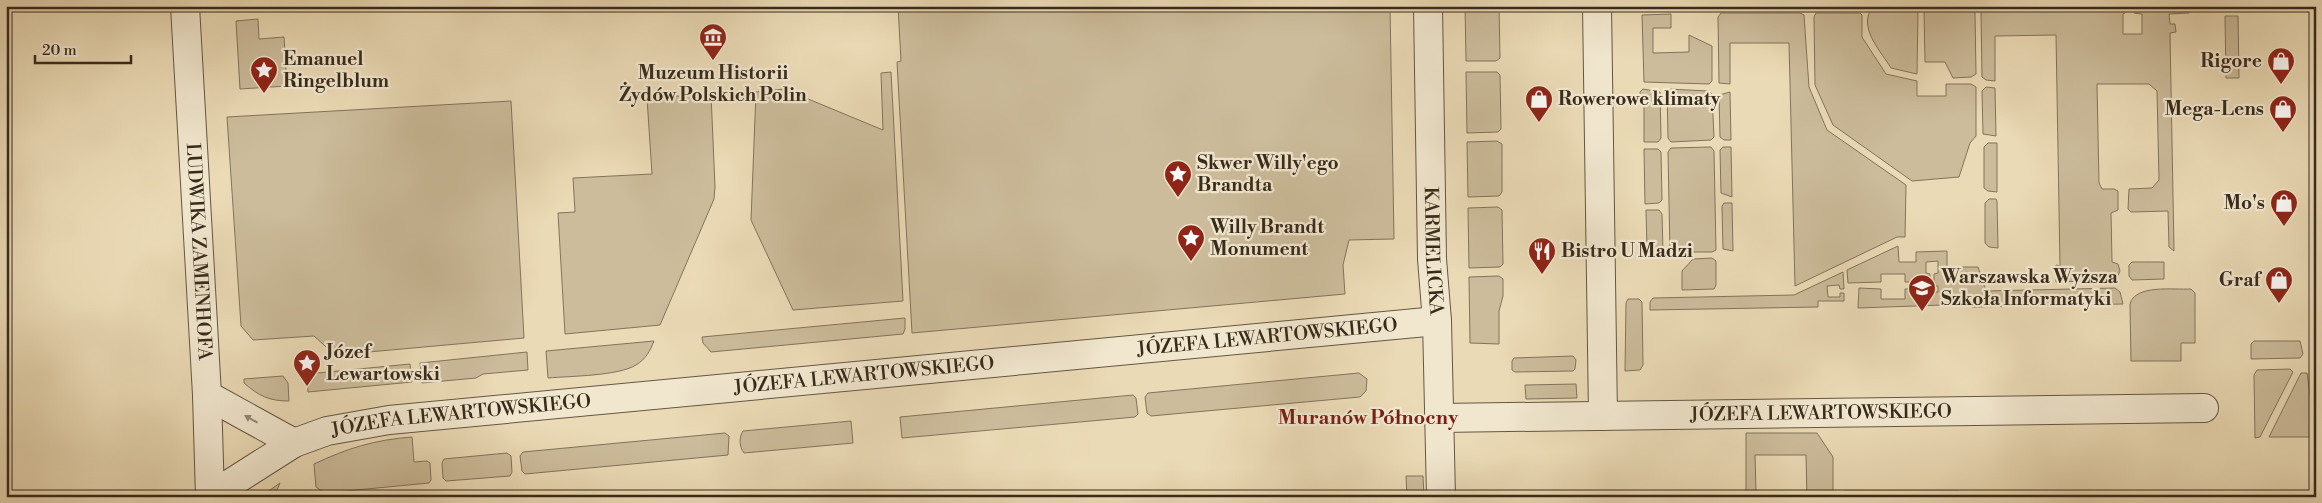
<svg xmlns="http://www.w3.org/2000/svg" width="2322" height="503" viewBox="0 0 2322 503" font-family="'Libre Bodoni',serif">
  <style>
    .green { fill: #ccbc9b; stroke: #82745c }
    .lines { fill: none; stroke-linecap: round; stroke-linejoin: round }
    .minor-casing { stroke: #645742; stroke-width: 30 }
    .minor { stroke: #f1e7cf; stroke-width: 28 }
    .oneway { fill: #948976 }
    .labels { text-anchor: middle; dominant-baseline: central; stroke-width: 4.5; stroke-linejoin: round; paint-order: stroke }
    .poi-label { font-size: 19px; font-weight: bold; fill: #382b1c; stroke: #f1e7cf; text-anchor: start }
    .street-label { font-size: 19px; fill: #382b1c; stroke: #f1e7cf }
    .neighbourhood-label { font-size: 20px; font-weight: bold; fill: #7a1f14; stroke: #f1e7cf }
  </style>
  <rect width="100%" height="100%" fill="#eadab5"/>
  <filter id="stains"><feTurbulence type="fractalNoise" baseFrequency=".004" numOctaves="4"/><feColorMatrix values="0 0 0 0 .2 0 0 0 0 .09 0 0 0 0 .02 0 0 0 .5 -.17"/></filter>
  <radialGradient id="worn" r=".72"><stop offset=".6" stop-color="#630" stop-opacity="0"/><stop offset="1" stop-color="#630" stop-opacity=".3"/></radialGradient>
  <path class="green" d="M 898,6 L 1390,6 L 1394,239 L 1349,240 L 1343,265 L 1345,294 L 912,333 L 897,62 L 901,61 Z
    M 1465,6 L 1499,6 L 1500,58 L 1496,61 L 1466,61 Z
    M 1642,6 L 1710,6 L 1642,8 Z
    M 2189,6 L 2189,13 L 2169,14 L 2170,24 L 2175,24 L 2176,32 L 2170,33 L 2174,251 L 2169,247 L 2168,211 L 2131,212 L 2128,209 L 2129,189 L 2152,188 L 2159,180 L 2157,91 L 2149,84 L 2097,84 L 2099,183 L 2102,189 L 2114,189 L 2118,191 L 2118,210 L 2111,213 L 2112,262 L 2118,264 L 2120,271 L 2116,280 L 2056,282 L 2056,279 L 2060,279 L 2060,269 L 2056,270 L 2056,265 L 2060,266 L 2056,35 L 1995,36 L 1995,81 L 1986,80 L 1982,77 L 1981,12 L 1984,9 L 2126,7 L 2125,13 L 2123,14 L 2123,34 L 2142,34 L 2142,14 L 2134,13 L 2134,7 Z
    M 2312,6 L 2316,6 L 2316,227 Z
    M 1971,9 L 1975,13 L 1976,74 L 1971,77 L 1953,78 L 1945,62 L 1925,62 L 1924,10 Z
    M 1918,10 L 1917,74 L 1891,68 C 1882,53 1860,30 1870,11 Z
    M 1721,13 L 1800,13 L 1804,15 L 1809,87 L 1827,130 L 1906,185 L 1905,237 L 1897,237 L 1795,286 L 1789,43 L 1730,43 L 1730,84 L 1719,83 L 1718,17 Z
    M 1816,13 L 1860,13 L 1862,15 L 1862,37 L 1886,74 L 1917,81 L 1917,96 L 1946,96 L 1946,84 L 1971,84 L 1976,87 L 1976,136 L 1970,143 L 1959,177 L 1912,181 L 1833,125 L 1815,85 L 1814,17 Z
    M 1671,14 L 1671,28 L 1653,28 L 1653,53 L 1689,52 L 1689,35 L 1712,46 L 1712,81 L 1709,84 L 1644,82 L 1642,15 Z
    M 2225,16 L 2238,16 L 2239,78 L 2226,78 Z
    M 258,19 L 259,39 L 284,37 L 287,86 L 240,89 L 236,21 Z
    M 891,72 L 903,301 L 793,310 L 751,220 L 756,92 L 784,89 L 883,130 L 881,73 Z
    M 1466,72 L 1497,72 L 1500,75 L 1501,129 L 1498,132 L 1467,133 Z
    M 1986,87 L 1995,88 L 1996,136 L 1983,134 L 1982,91 Z
    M 1643,89 L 1660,92 L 1661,138 L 1658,142 L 1644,142 L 1644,105 L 1640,102 L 1640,92 Z
    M 1667,89 L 1709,91 L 1712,94 L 1714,137 L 1711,140 L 1671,142 L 1668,138 Z
    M 1730,92 L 1731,140 L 1724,140 L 1720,137 L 1719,95 Z
    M 711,94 L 715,187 L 714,199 L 660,325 L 565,334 L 558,213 L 575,212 L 573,178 L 652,174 L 647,98 Z
    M 511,101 L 524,338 L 335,355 L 314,336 L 253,340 L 241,326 L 227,117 Z
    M 1497,141 L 1502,144 L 1502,192 L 1499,196 L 1468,197 L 1467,142 Z
    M 1988,143 L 1997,143 L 1997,192 L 1988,191 L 1984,188 L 1984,147 Z
    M 1711,147 L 1714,151 L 1716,250 L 1712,252 L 1670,252 L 1668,152 L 1671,148 Z
    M 1723,147 L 1731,147 L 1732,197 L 1721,193 L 1720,150 Z
    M 1644,149 L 1658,149 L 1661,152 L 1662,200 L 1659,203 L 1645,204 Z
    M 1989,199 L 1996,199 L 1997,201 L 1998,248 L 1989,247 L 1985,243 L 1985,203 Z
    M 1724,203 L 1732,203 L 1733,251 L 1723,249 L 1722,206 Z
    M 1498,207 L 1502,210 L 1503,264 L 1500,267 L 1469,268 L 1468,208 Z
    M 1646,210 L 1659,210 L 1662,214 L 1663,253 L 1649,253 L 1647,249 Z
    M 1898,246 L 1899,262 L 1916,262 L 1916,252 L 1947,251 L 1947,267 L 1978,267 L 1986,291 L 2115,288 L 2120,292 L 2123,304 L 1972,307 L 1971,304 L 1858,308 L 1859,288 L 1881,289 L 1881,299 L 1905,299 L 1905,289 L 1932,288 L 1932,292 L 1938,292 L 1938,286 L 1934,286 L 1934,274 L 1938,273 L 1938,261 L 1926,262 L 1926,273 L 1930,274 L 1930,282 L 1905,282 L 1905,274 L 1881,274 L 1881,282 L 1848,283 L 1847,270 Z
    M 1712,258 L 1716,261 L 1716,285 L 1714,289 L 1682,290 L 1682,271 L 1693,259 Z
    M 2132,262 L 2164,262 L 2164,279 L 2132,280 L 2129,276 L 2129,265 Z
    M 1843,272 L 1844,289 L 1840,289 L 1839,285 L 1827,286 L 1828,297 L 1840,297 L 1840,293 L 1844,293 L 1844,301 L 1818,301 L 1818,307 L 1650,310 L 1650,302 L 1653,298 L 1794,295 Z
    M 1499,276 L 1503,279 L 1503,296 L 1499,311 L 1499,344 L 1470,343 L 1469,277 Z
    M 2191,289 L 2195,293 L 2195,343 L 2181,343 L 2181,361 L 2131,361 L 2130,304 C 2135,284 2174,290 2191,289 Z
    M 1628,299 L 1639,299 L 1642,302 L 1643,365 L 1640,370 L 1625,371 L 1626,303 Z
    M 905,318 L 905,329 L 903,334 L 711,352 L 703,343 L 702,337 Z
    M 654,341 C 650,351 646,359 636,365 C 618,376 571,376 548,378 L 546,351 Z
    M 2254,341 L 2300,341 L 2303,354 L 2300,358 L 2251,359 L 2251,344 Z
    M 527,352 L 528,370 L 483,374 L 476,378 L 422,383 L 420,363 Z
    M 1573,356 L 1576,360 L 1575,369 L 1573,371 L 1515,372 L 1512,370 L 1512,361 L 1514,358 Z
    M 410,364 L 412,382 L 308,392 L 307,374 Z
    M 2290,369 L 2293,372 L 2260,437 L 2255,438 L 2254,375 L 2257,370 Z
    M 1359,373 L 1367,379 L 1366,391 L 1360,397 L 1151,416 L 1147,413 L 1145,397 L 1148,393 Z
    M 2301,373 L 2307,373 L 2316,435 L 2312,437 L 2269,437 Z
    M 283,376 L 288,383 L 289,401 C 269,401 259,396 244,383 L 244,379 Z
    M 1576,384 L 1577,398 L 1526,399 L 1525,385 Z
    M 1133,395 L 1136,398 L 1138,414 L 1135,417 L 902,438 L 900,417 Z
    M 851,421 L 853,443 L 744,453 C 739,447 739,437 743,431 Z
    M 725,433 L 729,436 L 728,455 L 525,474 L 522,471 L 520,456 L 523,452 Z
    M 1746,433 L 1817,433 L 1833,457 L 1833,497 L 1807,497 L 1806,455 L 1755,455 L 1756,493 L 1746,492 Z
    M 412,437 L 414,462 L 427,461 L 430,463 L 431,480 L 429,483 L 325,493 L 316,487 L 314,464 C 348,448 374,440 412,437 Z
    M 507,453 L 511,456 L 512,472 L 510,476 L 446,481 L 443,478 L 442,463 L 444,459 Z
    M 1406,476 L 1423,476 L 1424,497 L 1407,497 Z
    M 280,483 L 274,497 L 260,497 Z
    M 1844,491 L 1959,491 L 1960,497 L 1844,497 Z"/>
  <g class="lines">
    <g class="minor-casing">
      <g id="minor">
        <path id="s1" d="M 185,6 L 207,395 L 210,497"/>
        <path id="s2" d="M 1428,6 L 1432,259 L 1437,321 L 1441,497"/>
        <path d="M 1597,6 L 1603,416"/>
        <path d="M 207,395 L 294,443"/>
        <path id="s3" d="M 1439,418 L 2204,408"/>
        <path id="s4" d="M 209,497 L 294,443 L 327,431 L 389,420 L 1437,321"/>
      </g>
    </g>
    <use href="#minor" class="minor"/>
  </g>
  <defs><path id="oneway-solid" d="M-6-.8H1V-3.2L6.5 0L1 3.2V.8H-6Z" transform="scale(1.25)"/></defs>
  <use class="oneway" href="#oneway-solid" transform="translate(251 419) rotate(-151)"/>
  <defs>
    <g id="museum-pin" transform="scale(1.4375)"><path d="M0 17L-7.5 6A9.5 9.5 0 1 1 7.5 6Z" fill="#8f2418" stroke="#f1e7cf"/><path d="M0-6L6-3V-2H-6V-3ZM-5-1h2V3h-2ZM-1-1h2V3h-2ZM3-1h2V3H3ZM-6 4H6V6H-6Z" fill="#fff"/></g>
    <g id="shop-pin" transform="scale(1.4375)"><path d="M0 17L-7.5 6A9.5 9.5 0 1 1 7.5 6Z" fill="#8f2418" stroke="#f1e7cf"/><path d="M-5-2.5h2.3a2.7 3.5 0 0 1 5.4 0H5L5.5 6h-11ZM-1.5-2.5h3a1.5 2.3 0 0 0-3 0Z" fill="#fff"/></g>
    <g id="sight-pin" transform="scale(1.4375)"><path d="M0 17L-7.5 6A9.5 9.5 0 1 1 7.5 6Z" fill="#8f2418" stroke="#f1e7cf"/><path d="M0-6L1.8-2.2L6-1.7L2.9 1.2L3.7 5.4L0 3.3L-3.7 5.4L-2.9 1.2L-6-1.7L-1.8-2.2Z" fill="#fff"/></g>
    <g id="restaurant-pin" transform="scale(1.4375)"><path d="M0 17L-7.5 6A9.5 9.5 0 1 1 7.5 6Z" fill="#8f2418" stroke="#f1e7cf"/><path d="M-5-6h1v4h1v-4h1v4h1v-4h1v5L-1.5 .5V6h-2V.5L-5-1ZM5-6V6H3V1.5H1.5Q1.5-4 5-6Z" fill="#fff"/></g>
    <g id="university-pin" transform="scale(1.4375)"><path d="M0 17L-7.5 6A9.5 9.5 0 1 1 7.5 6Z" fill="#8f2418" stroke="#f1e7cf"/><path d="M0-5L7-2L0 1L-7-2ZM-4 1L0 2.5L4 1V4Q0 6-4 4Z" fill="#fff"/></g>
  </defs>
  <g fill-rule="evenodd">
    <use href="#museum-pin" x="713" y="37"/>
    <use href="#shop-pin" x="2281" y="61"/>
    <use href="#sight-pin" x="264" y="70"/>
    <use href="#shop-pin" x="1539" y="99"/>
    <use href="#shop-pin" x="2283" y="109"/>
    <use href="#sight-pin" x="1178" y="174"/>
    <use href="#shop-pin" x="2284" y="203"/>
    <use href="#sight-pin" x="1191" y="238"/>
    <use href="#restaurant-pin" x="1542" y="251"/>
    <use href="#shop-pin" x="2279" y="280"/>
    <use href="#university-pin" x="1922" y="288"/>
    <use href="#sight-pin" x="307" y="363"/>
  </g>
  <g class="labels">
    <g class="poi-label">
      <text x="283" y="59">Emanuel<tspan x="283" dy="22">Ringelblum</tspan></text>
      <text x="2262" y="61" text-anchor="end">Rigore</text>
      <text x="713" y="73" text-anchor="middle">Muzeum Historii<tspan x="713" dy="22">Żydów Polskich Polin</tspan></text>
      <text x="1558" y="99">Rowerowe klimaty</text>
      <text x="2264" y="109" text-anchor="end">Mega-Lens</text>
      <text x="1197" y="163">Skwer Willy'ego<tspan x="1197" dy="22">Brandta</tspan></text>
      <text x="2265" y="203" text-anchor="end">Mo's</text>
      <text x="1210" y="227">Willy Brandt<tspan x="1210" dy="22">Monument</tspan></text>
      <text x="1561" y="251">Bistro U Madzi</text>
      <text x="1941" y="277">Warszawska Wyższa<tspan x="1941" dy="22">Szkoła Informatyki</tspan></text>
      <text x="2260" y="280" text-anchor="end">Graf</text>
      <text x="326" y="352">Józef<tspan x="326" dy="22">Lewartowski</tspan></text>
    </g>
    <g class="street-label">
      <text stroke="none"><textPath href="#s1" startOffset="246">LUDWIKA ZAMENHOFA</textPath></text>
      <text stroke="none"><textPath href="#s2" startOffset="245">KARMELICKA</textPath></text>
      <text stroke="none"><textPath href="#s4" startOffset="1081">JÓZEFA LEWARTOWSKIEGO</textPath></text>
      <text stroke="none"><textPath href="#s4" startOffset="676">JÓZEFA LEWARTOWSKIEGO</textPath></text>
      <text stroke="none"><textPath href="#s3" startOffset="382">JÓZEFA LEWARTOWSKIEGO</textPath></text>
      <text stroke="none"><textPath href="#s4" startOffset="271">JÓZEFA LEWARTOWSKIEGO</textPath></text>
    </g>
    <g class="neighbourhood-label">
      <text x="1368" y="418">Muranów Północny</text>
    </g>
  </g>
  <rect width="2322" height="503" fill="none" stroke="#eadab5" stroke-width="25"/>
  <rect x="8" y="8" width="2307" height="488" fill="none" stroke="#382b1c" stroke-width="2.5"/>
  <rect x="12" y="12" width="2297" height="478" fill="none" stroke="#382b1c"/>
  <path d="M35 55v8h96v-8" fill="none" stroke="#382b1c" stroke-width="2.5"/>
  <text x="42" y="55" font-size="15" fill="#382b1c" stroke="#f1e7cf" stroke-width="4" paint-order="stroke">20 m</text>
  <rect width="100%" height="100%" filter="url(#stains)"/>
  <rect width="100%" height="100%" fill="url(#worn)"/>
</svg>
